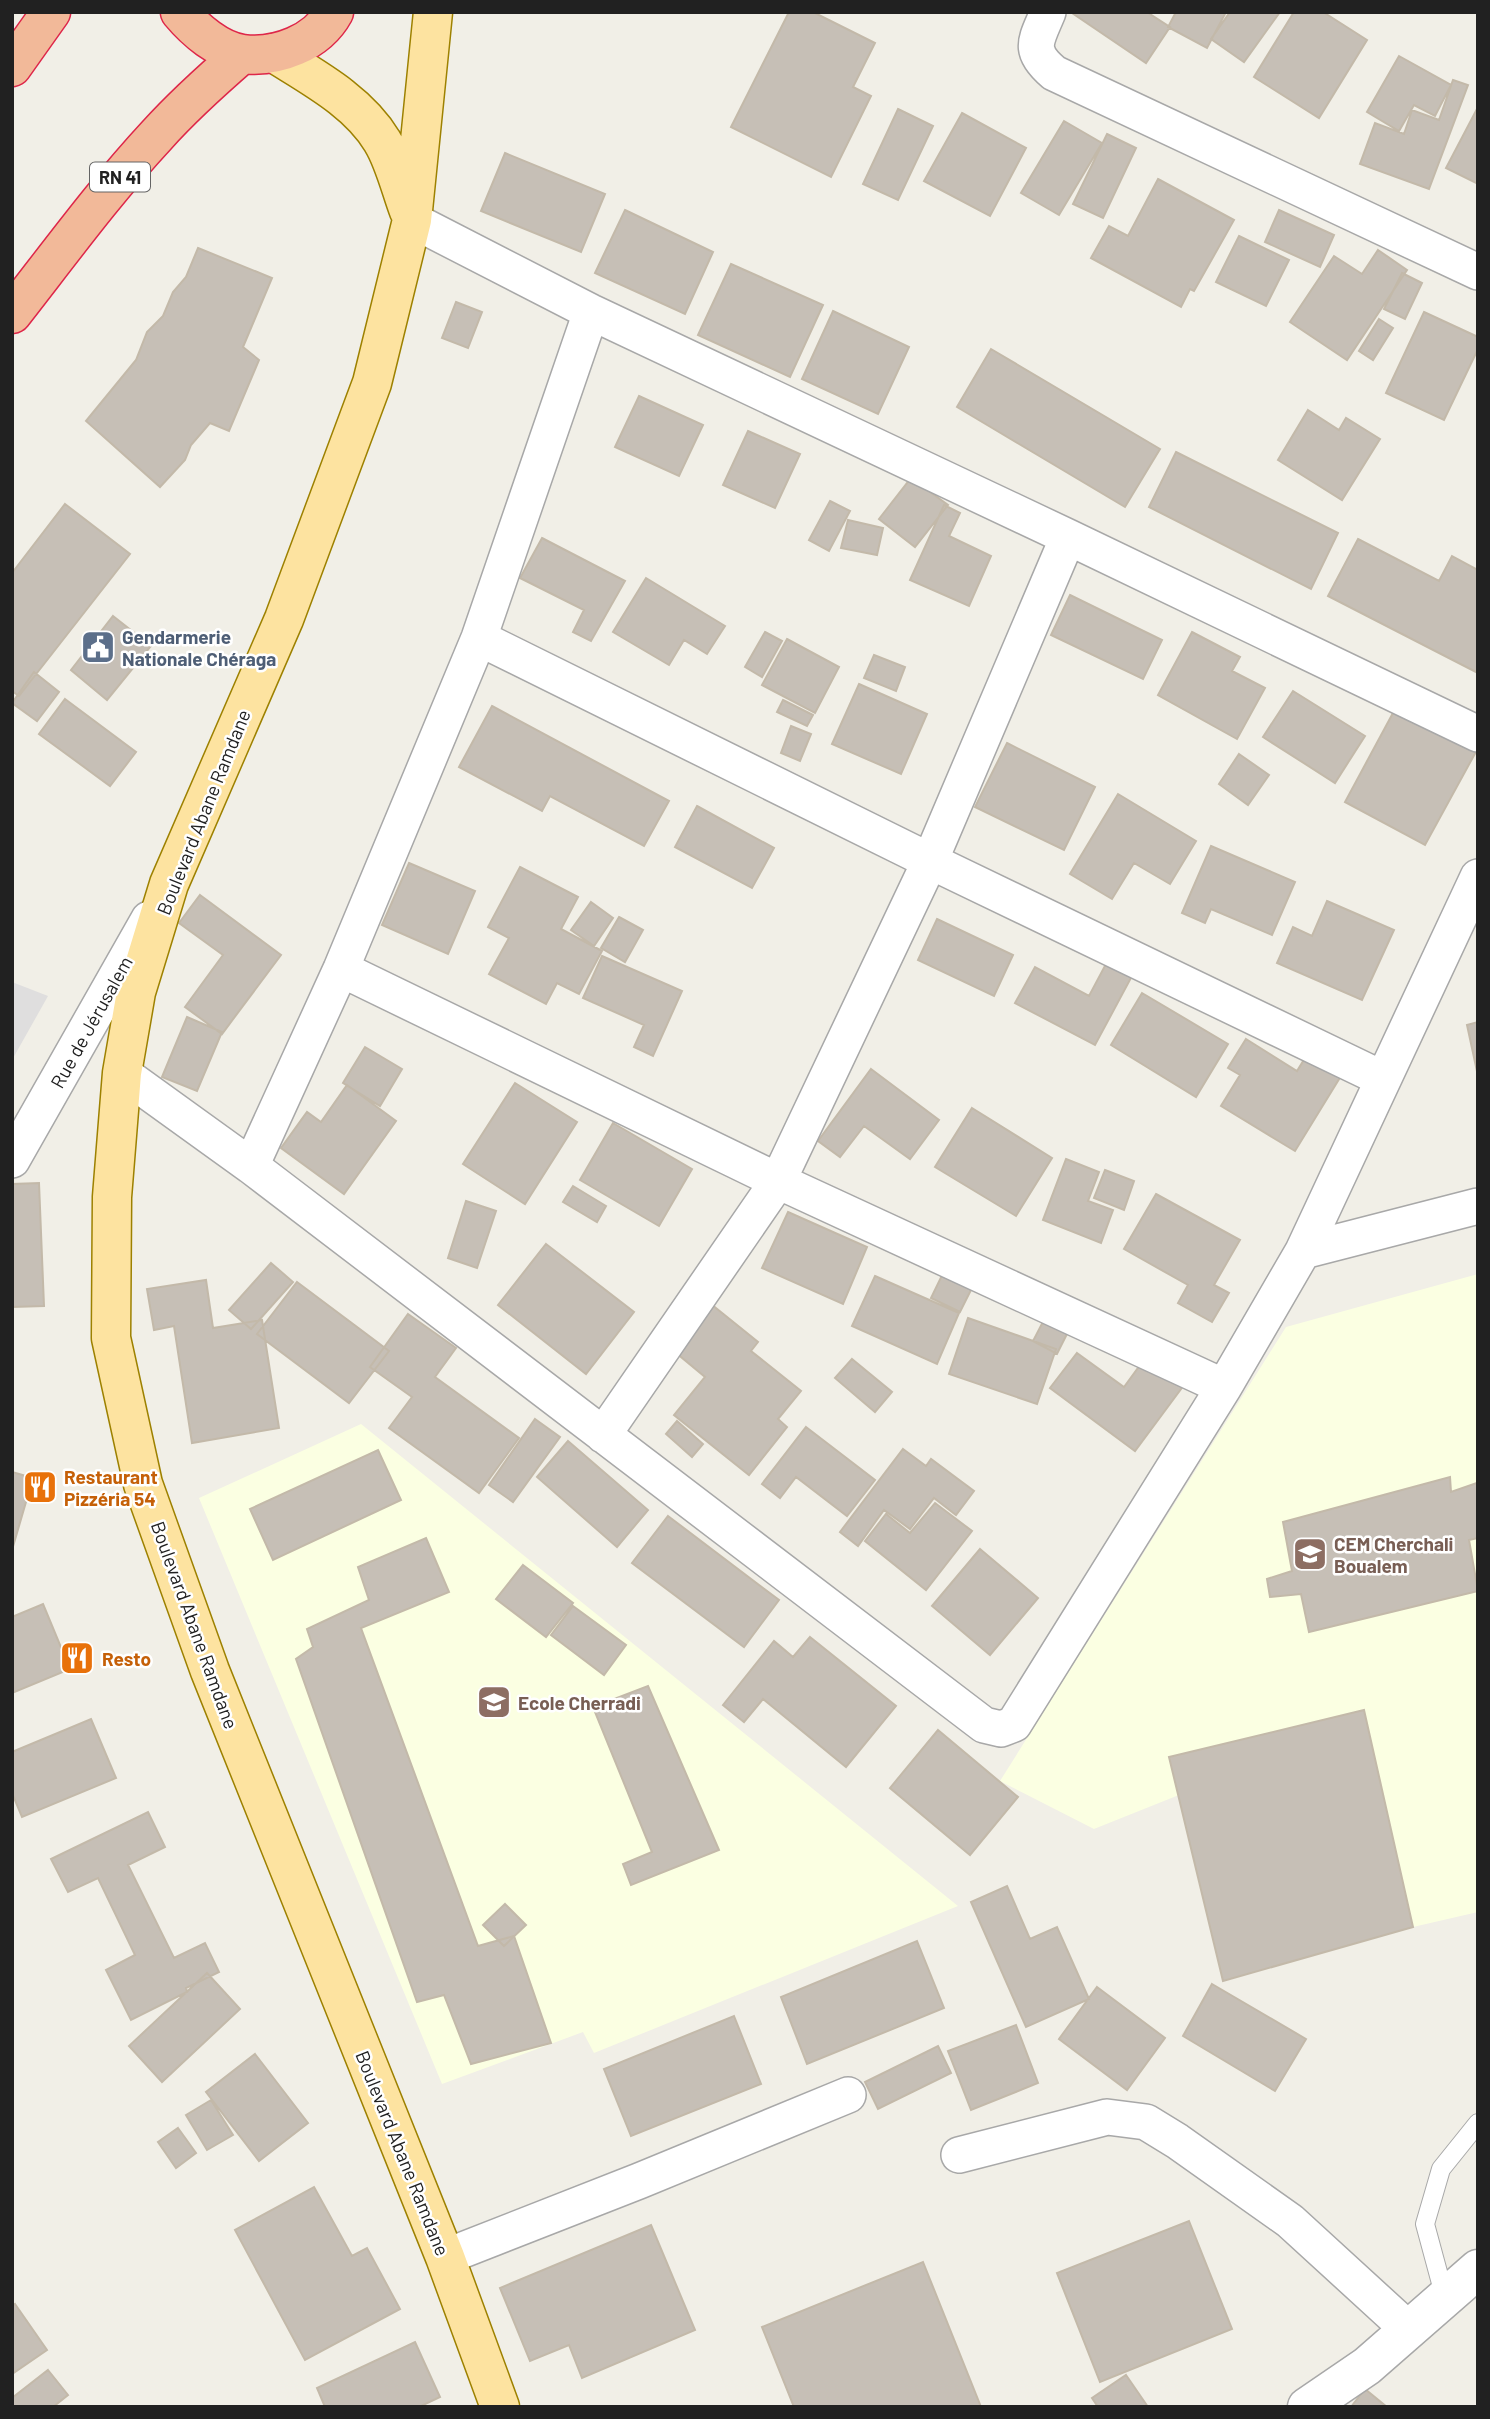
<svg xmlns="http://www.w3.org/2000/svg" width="1490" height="2419" viewBox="0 0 1490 2419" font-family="Barlow,sans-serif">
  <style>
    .residential { fill: #dfdede }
    .education { fill: #fbffe2 }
    .building { fill: #c6bfb6; stroke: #c3b9a9; stroke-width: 2 }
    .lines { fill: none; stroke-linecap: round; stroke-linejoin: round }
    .service-casing { stroke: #a8a8a8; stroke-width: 20 }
    .minor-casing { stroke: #a8a8a8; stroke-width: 38 }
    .tertiary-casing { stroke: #a8a8a8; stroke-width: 41 }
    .primary-casing { stroke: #9d8100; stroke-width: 41 }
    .trunk-casing { stroke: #de2649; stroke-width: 41 }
    .service { stroke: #fff; stroke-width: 18 }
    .minor { stroke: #fff; stroke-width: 35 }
    .tertiary { stroke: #fff; stroke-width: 38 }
    .primary { stroke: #fde3a0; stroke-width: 38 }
    .trunk { stroke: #f2b999; stroke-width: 38 }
    .labels { text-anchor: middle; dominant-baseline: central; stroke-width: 5; stroke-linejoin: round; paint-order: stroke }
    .shield { fill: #fff; stroke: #646464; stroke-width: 2 }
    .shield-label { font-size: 18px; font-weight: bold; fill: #212121 }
    .service-label { font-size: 19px; font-weight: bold; fill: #4e5e75; stroke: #fff; text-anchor: start }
    .street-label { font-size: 19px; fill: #212121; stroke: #fff }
    .food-label { font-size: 19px; font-weight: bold; fill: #c56008; stroke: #fff; text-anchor: start }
    .education-label { font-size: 19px; font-weight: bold; fill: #785e54; stroke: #fff; text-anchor: start }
  </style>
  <rect width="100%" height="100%" fill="#f1efe7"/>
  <path class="residential" d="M 12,982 L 48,996 L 12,1060 Z"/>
  <path class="education" d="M 1478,1274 L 1478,1912 L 1413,1927 L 1223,1981 L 1179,1795 L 1094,1829 L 1000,1781 L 1286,1327 Z
    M 361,1424 L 958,1906 L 594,2053 L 583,2032 L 442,2084 L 199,1498 Z"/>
  <path class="building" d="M 789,12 L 813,12 L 875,43 L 853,87 L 871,96 L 831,177 L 731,127 Z
    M 1152,12 L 1150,14 L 1170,27 L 1146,63 L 1072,13 Z
    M 1176,12 L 1226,12 L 1207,48 L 1168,27 Z
    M 1230,12 L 1280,12 L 1244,62 L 1211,39 Z
    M 1294,12 L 1323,12 L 1367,40 L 1319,118 L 1254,77 Z
    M 1399,56 L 1451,85 L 1435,116 L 1414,105 L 1399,131 L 1367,112 Z
    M 1453,80 L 1468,85 L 1429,189 L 1360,164 L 1375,123 L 1404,134 L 1412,110 L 1439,120 Z
    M 1478,107 L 1478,184 L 1446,168 Z
    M 898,109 L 933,126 L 898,200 L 863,184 Z
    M 962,113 L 1026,148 L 990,216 L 924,181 Z
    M 1064,121 L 1102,143 L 1059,215 L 1021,193 Z
    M 1107,134 L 1136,148 L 1103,218 L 1073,204 Z
    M 505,153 L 605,194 L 581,252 L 481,211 Z
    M 1158,179 L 1234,220 L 1194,291 L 1190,289 L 1181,307 L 1091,258 L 1109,226 L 1128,236 Z
    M 625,210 L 713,252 L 685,314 L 595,273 Z
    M 1279,210 L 1334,235 L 1320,267 L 1265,242 Z
    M 1239,236 L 1289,260 L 1266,306 L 1216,282 Z
    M 198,248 L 272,278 L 243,347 L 259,360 L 229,431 L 210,423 L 191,445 L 185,460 L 160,487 L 86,421 L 136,360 L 147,332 L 163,316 L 173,292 L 186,277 Z
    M 1378,250 L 1407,270 L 1347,360 L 1290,322 L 1334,256 L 1362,274 Z
    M 731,264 L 823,305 L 790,377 L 698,335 Z
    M 1402,273 L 1422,283 L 1405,319 L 1384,309 Z
    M 456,302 L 482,312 L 468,348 L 442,338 Z
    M 833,311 L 909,347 L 878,414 L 802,379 Z
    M 1424,312 L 1478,337 L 1478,349 L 1444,420 L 1386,393 Z
    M 1379,319 L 1393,328 L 1373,360 L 1359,351 Z
    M 991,349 L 1160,449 L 1125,507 L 957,407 Z
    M 639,396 L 703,425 L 679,476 L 615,447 Z
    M 1308,410 L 1339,430 L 1346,418 L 1380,439 L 1342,500 L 1278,460 Z
    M 748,431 L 800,454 L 775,508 L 723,485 Z
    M 1176,452 L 1338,533 L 1311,589 L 1149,507 Z
    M 911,478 L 948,505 L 915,547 L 879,519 Z
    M 830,501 L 850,511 L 829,551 L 809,540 Z
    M 65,504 L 130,554 L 19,696 L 12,691 L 12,573 Z
    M 944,505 L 960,513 L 949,536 L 991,556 L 969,606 L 910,580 Z
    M 848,520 L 883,528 L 877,555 L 841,548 Z
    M 542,538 L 625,581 L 591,641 L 573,632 L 584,610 L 520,578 Z
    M 1358,539 L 1439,581 L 1452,556 L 1478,570 L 1478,673 L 1328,596 Z
    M 646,578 L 725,626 L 707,654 L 684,640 L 669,665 L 613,632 Z
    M 1070,595 L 1162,640 L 1143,679 L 1051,635 Z
    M 113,616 L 151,646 L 107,700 L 71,670 Z
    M 765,632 L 782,641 L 762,677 L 745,667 Z
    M 1192,632 L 1240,657 L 1232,671 L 1265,688 L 1237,739 L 1158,695 Z
    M 787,639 L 839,667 L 815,713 L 762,685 Z
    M 874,655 L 905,667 L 896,691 L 864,678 Z
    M 34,672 L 59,692 L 37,721 L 12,703 Z
    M 859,684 L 927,714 L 901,774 L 832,744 Z
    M 1293,691 L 1365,736 L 1335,783 L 1263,737 Z
    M 65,699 L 136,752 L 110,786 L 39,734 Z
    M 783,700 L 813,715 L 807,726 L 777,712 Z
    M 1400,700 L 1478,748 L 1425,845 L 1345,802 Z
    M 492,706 L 669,801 L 644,846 L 550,796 L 542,811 L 459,767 Z
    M 791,726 L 811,734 L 800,761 L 781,753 Z
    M 1007,743 L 1095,787 L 1064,850 L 975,807 Z
    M 1239,754 L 1269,775 L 1248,805 L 1219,784 Z
    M 1118,794 L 1196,841 L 1170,884 L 1134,863 L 1112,899 L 1070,874 Z
    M 697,806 L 774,848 L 752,888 L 675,847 Z
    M 1211,846 L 1295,882 L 1272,935 L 1211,909 L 1205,923 L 1182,913 Z
    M 409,863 L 475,891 L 448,954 L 382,925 Z
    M 520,867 L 578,897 L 561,929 L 602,951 L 579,994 L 557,983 L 546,1004 L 489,974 L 509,938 L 488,927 Z
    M 200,895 L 281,955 L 222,1034 L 185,1007 L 223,955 L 179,923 Z
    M 1327,901 L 1394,930 L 1362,1000 L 1277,963 L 1293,927 L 1312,936 Z
    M 591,902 L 613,918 L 594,946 L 571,930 Z
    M 619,917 L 643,930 L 625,962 L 601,948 Z
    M 937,919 L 1013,955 L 994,996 L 918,960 Z
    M 602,956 L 682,991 L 653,1056 L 634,1047 L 644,1025 L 583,998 Z
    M 1107,962 L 1132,976 L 1095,1045 L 1015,1003 L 1035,967 L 1089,996 Z
    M 1142,993 L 1228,1044 L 1196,1097 L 1111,1045 Z
    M 187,1017 L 222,1032 L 197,1091 L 162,1077 Z
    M 1478,1022 L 1478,1076 L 1467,1025 Z
    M 1246,1039 L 1297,1071 L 1310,1050 L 1344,1071 L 1295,1151 L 1221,1106 L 1240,1075 L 1228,1068 Z
    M 365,1047 L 402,1069 L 380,1106 L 343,1083 Z
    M 871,1069 L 939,1120 L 910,1159 L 864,1126 L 840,1157 L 818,1141 Z
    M 515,1083 L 577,1122 L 525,1204 L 463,1164 Z
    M 347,1085 L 396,1121 L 344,1194 L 281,1148 L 307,1112 L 321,1122 Z
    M 972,1108 L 1052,1158 L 1016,1216 L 935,1167 Z
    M 613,1123 L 692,1169 L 659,1226 L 580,1180 Z
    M 1066,1159 L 1099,1172 L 1088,1201 L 1113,1210 L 1101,1243 L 1043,1220 Z
    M 1105,1170 L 1134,1181 L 1124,1210 L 1094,1198 Z
    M 39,1183 L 44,1306 L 12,1307 L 12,1184 Z
    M 573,1186 L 606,1206 L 597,1222 L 563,1202 Z
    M 1156,1194 L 1240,1240 L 1214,1285 L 1229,1293 L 1212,1322 L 1178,1303 L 1188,1285 L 1124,1249 Z
    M 466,1201 L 496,1211 L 477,1268 L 448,1258 Z
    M 788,1212 L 867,1247 L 843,1304 L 762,1268 Z
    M 546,1244 L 634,1312 L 586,1374 L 498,1305 Z
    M 949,1261 L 978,1276 L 960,1312 L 931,1298 Z
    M 271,1263 L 293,1282 L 251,1329 L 229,1310 Z
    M 875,1276 L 959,1313 L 937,1364 L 852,1326 Z
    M 206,1280 L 213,1328 L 262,1320 L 279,1428 L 192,1443 L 174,1326 L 154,1330 L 147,1289 Z
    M 297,1282 L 389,1351 L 349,1403 L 257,1334 Z
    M 706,1300 L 758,1342 L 751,1351 L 801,1391 L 778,1419 L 787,1427 L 749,1475 L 674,1415 L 705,1377 L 669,1347 Z
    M 408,1314 L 456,1348 L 435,1377 L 519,1438 L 479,1493 L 389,1428 L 412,1397 L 370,1367 Z
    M 1047,1314 L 1071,1326 L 1057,1354 L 1033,1341 Z
    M 968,1318 L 1056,1349 L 1037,1404 L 949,1374 Z
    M 1077,1353 L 1124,1387 L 1146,1357 L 1184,1385 L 1135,1451 L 1050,1388 Z
    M 852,1359 L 892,1392 L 875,1412 L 835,1378 Z
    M 535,1419 L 560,1437 L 513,1502 L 489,1485 Z
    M 677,1421 L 703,1444 L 692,1457 L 666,1434 Z
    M 806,1427 L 875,1480 L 847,1516 L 796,1477 L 780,1498 L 762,1484 Z
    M 568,1441 L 648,1510 L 617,1547 L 537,1477 Z
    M 903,1449 L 926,1466 L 931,1459 L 974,1491 L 956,1515 L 934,1498 L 910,1529 L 884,1510 L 858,1546 L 840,1532 Z
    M 378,1450 L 401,1500 L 273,1560 L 250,1509 Z
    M 12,1472 L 33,1478 L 12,1550 Z
    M 1450,1477 L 1451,1492 L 1477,1483 L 1478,1538 L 1469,1540 L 1478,1591 L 1309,1632 L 1301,1594 L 1270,1597 L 1267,1579 L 1292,1571 L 1283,1522 Z
    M 935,1503 L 972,1531 L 926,1590 L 865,1541 L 886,1514 L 910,1533 Z
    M 668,1516 L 779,1600 L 744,1647 L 632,1563 Z
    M 426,1538 L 449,1592 L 361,1628 L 478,1946 L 514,1936 L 551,2043 L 471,2064 L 444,1995 L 417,2002 L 296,1659 L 313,1647 L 307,1629 L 369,1600 L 358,1567 Z
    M 980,1549 L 1038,1598 L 990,1655 L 932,1606 Z
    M 523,1565 L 573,1603 L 546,1637 L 496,1599 Z
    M 43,1604 L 70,1669 L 12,1693 L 12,1617 Z
    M 573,1606 L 626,1645 L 604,1675 L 551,1635 Z
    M 810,1637 L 896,1706 L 846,1767 L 763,1699 L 744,1722 L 723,1705 L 774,1641 L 793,1657 Z
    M 648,1686 L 719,1850 L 631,1885 L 623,1864 L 652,1852 L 593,1707 Z
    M 1364,1710 L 1413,1927 L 1223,1981 L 1169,1757 Z
    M 91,1719 L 116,1778 L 22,1817 L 12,1793 L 12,1752 Z
    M 938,1730 L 1018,1797 L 970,1855 L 890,1788 Z
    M 148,1812 L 165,1847 L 128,1865 L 174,1958 L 205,1943 L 219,1972 L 186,1988 L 187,1992 L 131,2020 L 106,1970 L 135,1955 L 98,1878 L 68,1892 L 51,1859 Z
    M 1007,1886 L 1030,1939 L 1057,1927 L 1089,1999 L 1026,2027 L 971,1902 Z
    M 505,1904 L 526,1925 L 504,1946 L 483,1925 Z
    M 917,1941 L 944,2008 L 807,2064 L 781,1997 Z
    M 207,1973 L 240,2009 L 162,2082 L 129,2046 Z
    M 1212,1984 L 1306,2039 L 1275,2091 L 1183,2036 Z
    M 1097,1987 L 1165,2038 L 1127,2090 L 1059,2039 Z
    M 734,2016 L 761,2084 L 631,2136 L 604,2069 Z
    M 1016,2025 L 1038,2083 L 971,2110 L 948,2051 Z
    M 938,2046 L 951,2073 L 878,2109 L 865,2082 Z
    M 255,2054 L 308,2123 L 259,2161 L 206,2092 Z
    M 211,2100 L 233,2135 L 207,2150 L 186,2115 Z
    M 178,2128 L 196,2153 L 176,2168 L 158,2142 Z
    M 314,2187 L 352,2256 L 367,2248 L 400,2309 L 305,2360 L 235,2230 Z
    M 1189,2221 L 1232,2329 L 1100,2382 L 1057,2273 Z
    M 651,2225 L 695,2330 L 582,2378 L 569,2345 L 530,2361 L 500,2288 Z
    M 923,2262 L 981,2407 L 794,2407 L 762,2327 Z
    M 15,2304 L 47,2350 L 12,2374 L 12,2306 Z
    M 415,2342 L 440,2397 L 419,2407 L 325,2407 L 317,2388 Z
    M 48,2370 L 68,2395 L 53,2407 L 12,2407 L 12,2398 Z
    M 1126,2375 L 1148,2407 L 1098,2407 L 1092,2398 Z
    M 1365,2389 L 1387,2407 L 1351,2407 Z"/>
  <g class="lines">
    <g class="service-casing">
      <path id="service" d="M 1445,2298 L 1425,2224 L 1441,2169 L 1478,2123"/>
    </g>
    <g class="minor-casing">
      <path id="minor" d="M 1048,12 C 1036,41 1027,50 1054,73 L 1478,272
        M 412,220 L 591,312 L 1068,537 L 1478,734
        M 479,638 L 930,861 L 1383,1079
        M 341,969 L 778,1181 L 1224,1387
        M 122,1073 L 251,1166 L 984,1725 L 1001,1729 L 1014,1724 L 1224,1387 L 1303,1251 L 1478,877
        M 12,1160 L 149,919
        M 251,1166 L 341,969 L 479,638 L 591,312
        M 1303,1251 L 1478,1206
        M 603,1435 L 778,1181 L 930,861 L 1068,537
        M 959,2155 L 1107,2117 L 1146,2122 L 1177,2141 L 1290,2221 L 1408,2329
        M 445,2257 L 639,2181 L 848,2095"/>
    </g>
    <g class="tertiary-casing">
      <path id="tertiary" d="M 1307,2407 L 1367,2366 L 1478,2269"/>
    </g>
    <g class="primary-casing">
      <path id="primary" d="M 433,12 L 412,220 L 372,383 L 284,619 L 169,884 L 136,992 L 122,1073 L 112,1197 L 111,1338 L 143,1484 L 210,1671 L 445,2257 L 500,2407
        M 274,53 C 312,77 358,101 382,141 C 394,160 401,190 409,211"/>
    </g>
    <g class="trunk-casing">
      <path id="trunk" d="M 180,12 C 195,30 219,51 243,54 C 277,58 317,43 334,12
        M 12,67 L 51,12
        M 12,314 C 59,254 105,191 157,135 C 183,106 212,80 242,54"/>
    </g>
    <use href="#service" class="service"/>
    <use href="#minor" class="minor"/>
    <use href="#tertiary" class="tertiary"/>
    <use href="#primary" class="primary"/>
    <use href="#trunk" class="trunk"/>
  </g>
  <defs>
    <g id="civic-square" transform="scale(1.75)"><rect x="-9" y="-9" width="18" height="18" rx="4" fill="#5c6f8a" stroke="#fff"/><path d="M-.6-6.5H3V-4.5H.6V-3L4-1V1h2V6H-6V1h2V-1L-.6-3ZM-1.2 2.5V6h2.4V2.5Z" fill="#fff"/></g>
    <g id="restaurant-square" transform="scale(1.75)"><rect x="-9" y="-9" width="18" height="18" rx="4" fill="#e8710a" stroke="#fff"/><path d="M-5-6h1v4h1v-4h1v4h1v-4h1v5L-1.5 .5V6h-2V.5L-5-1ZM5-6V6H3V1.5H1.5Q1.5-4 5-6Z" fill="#fff"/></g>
    <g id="school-square" transform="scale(1.75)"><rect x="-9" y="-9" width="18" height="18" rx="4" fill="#8d6e63" stroke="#fff"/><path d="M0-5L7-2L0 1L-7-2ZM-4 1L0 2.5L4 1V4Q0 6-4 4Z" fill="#fff"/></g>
  </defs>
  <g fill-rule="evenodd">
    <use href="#civic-square" x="98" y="647"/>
    <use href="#restaurant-square" x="40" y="1487"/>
    <use href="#school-square" x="1310" y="1554"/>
    <use href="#restaurant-square" x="77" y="1658"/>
    <use href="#school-square" x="494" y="1702"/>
  </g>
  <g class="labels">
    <rect class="shield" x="90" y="162.5" width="60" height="29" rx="5"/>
    <g class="shield-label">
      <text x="120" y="177">RN 41</text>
    </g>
    <g class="service-label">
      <text x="122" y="636">Gendarmerie<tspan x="122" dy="22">Nationale Chéraga</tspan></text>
    </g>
    <g class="street-label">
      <text transform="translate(203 812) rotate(-68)">Boulevard Abane Ramdane</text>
      <text transform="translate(91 1022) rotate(-61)">Rue de Jérusalem</text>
      <text transform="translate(195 1625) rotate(70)">Boulevard Abane Ramdane</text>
      <text transform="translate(403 2153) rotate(68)">Boulevard Abane Ramdane</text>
    </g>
    <g class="food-label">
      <text x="64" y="1476">Restaurant<tspan x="64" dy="22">Pizzéria 54</tspan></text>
      <text x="102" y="1658">Resto</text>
    </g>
    <g class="education-label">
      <text x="1334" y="1543">CEM Cherchali<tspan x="1334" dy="22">Boualem</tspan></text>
      <text x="518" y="1702">Ecole Cherradi</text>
    </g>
  </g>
  <rect width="1490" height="2419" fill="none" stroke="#212121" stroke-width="28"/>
</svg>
